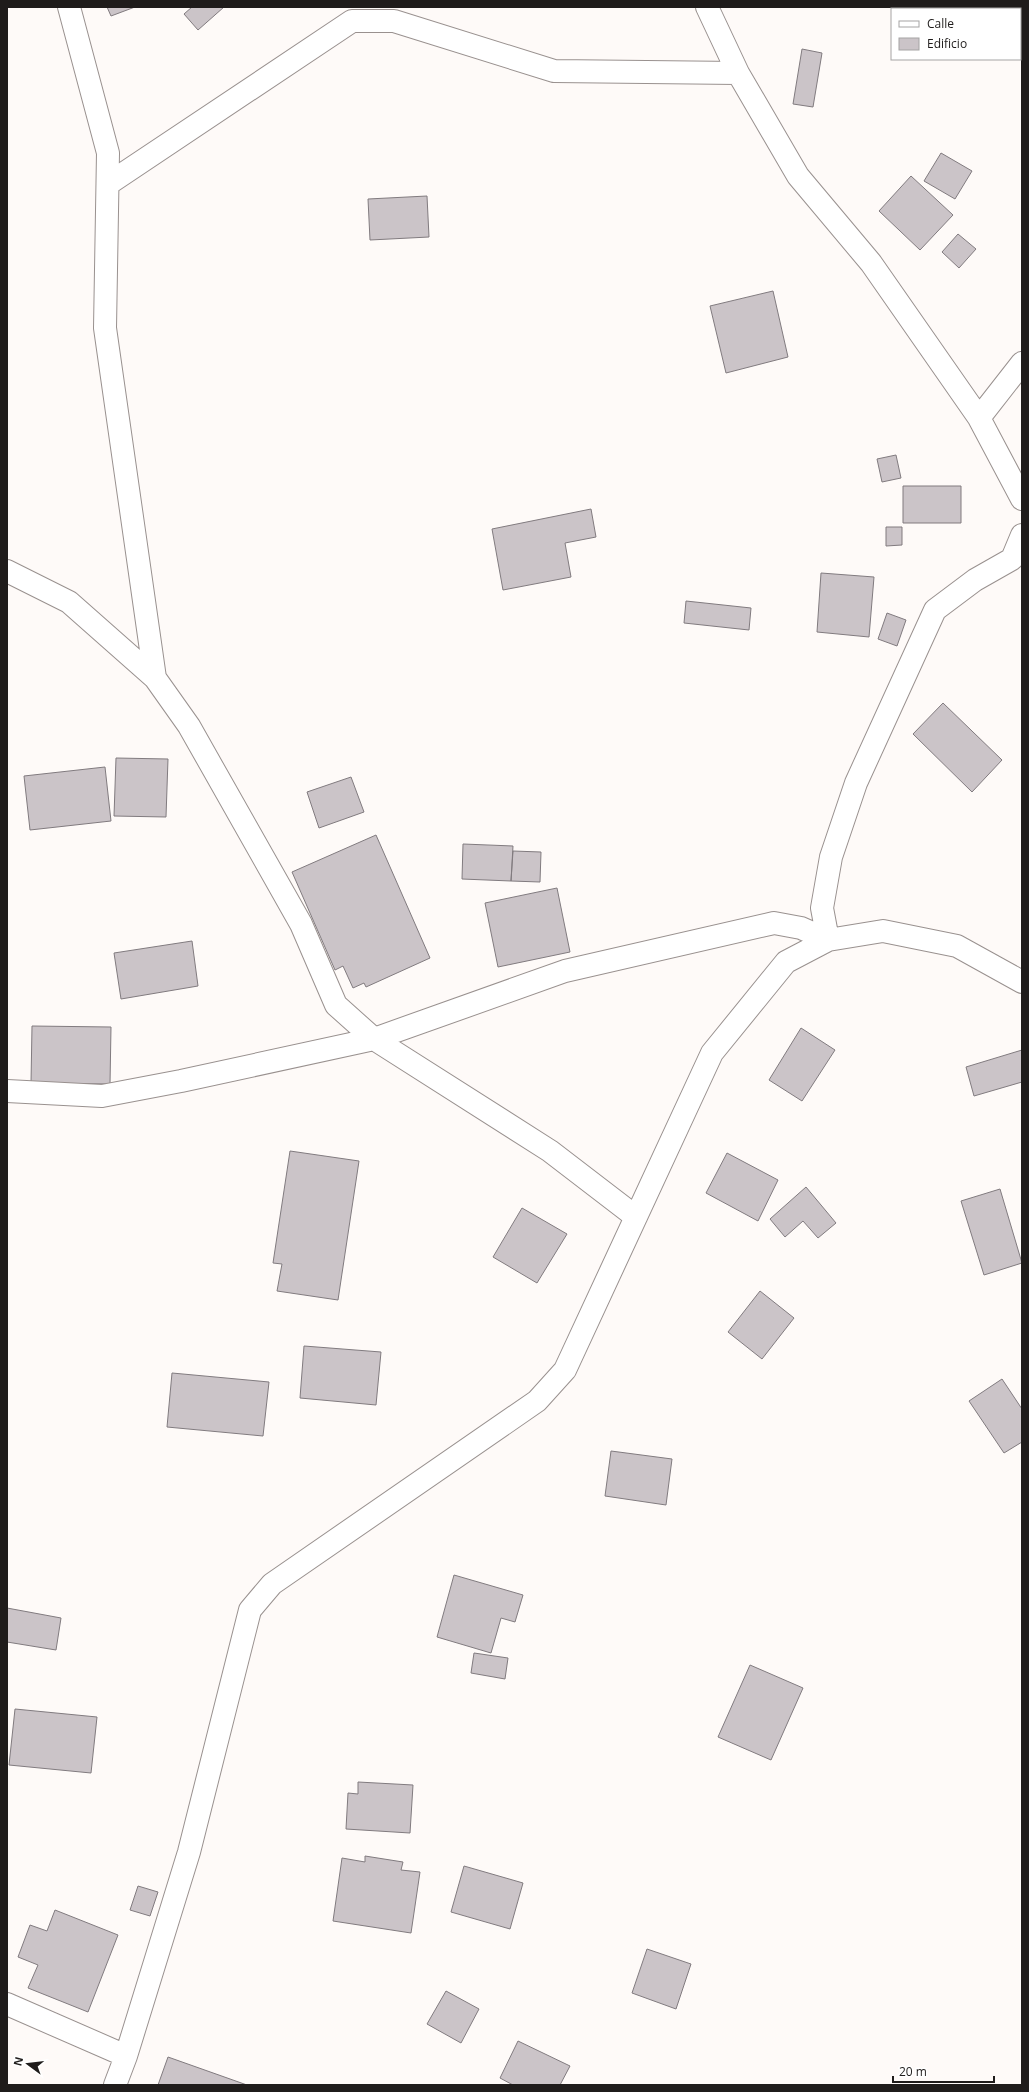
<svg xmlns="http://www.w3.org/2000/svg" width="1029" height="2092" viewBox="0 0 1029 2092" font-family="'Open Sans',sans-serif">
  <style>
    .building { fill: #cbc4c8; stroke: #817b7f }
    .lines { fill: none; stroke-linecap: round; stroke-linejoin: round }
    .minor-casing { stroke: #99918f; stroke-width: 24 }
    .minor { stroke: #fff; stroke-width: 22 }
  </style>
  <rect width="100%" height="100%" fill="#fefaf8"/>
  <path class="building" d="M 107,7 L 135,7 L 111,16 Z
    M 192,7 L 224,7 L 198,30 L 184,14 Z
    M 802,49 L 822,53 L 813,107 L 793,104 Z
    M 941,153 L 972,171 L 955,199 L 924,181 Z
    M 911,176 L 953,215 L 920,250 L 879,211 Z
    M 427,196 L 429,237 L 370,240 L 368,199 Z
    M 958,234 L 976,249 L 959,268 L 942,252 Z
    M 773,291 L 788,357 L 726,373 L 710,306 Z
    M 896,455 L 901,478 L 882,482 L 877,459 Z
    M 903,486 L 961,486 L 961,523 L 903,523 Z
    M 591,509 L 596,537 L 565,543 L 571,577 L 503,590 L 492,529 Z
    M 886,527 L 902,527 L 902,545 L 886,546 Z
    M 821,573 L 874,577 L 869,637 L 817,632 Z
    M 686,601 L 751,608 L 749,630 L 684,623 Z
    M 887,613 L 906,620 L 897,646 L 878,639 Z
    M 943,703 L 1002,760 L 972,792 L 913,734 Z
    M 116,758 L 168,759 L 166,817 L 114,816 Z
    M 105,767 L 111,821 L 30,830 L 24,776 Z
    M 351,777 L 364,812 L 319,828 L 307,792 Z
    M 376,835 L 430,958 L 366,987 L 364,983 L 353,988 L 343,966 L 335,970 L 292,872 Z
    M 463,844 L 513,846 L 511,881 L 462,879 Z
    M 513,851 L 541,852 L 540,882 L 511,881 Z
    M 557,888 L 570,952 L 498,967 L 485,903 Z
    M 192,941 L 198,986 L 121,999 L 114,953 Z
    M 32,1026 L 111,1027 L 110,1084 L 31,1083 Z
    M 801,1028 L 835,1050 L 802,1101 L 769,1080 Z
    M 1022,1050 L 1022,1082 L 974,1096 L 966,1067 Z
    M 290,1151 L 359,1161 L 338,1300 L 277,1291 L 282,1264 L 273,1263 Z
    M 727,1153 L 778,1180 L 758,1221 L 706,1193 Z
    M 806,1187 L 836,1223 L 818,1238 L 803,1221 L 785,1237 L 770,1219 Z
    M 1000,1189 L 1022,1263 L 984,1275 L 961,1201 Z
    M 522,1208 L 567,1234 L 537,1283 L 493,1257 Z
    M 760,1291 L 794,1318 L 762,1359 L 728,1332 Z
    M 304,1346 L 381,1352 L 376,1405 L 300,1398 Z
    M 172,1373 L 269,1382 L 263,1436 L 167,1427 Z
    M 1002,1379 L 1022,1409 L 1022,1442 L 1004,1453 L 969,1401 Z
    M 611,1451 L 672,1459 L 666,1505 L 605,1496 Z
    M 454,1575 L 523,1595 L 515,1622 L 501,1618 L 491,1653 L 437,1637 Z
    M 7,1608 L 61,1618 L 56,1650 L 7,1642 Z
    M 474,1653 L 508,1658 L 505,1679 L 471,1673 Z
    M 750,1665 L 803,1688 L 771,1760 L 718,1737 Z
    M 15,1709 L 97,1717 L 91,1773 L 9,1765 Z
    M 358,1782 L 413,1785 L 410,1833 L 346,1829 L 348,1793 L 358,1794 Z
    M 365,1856 L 403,1862 L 401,1870 L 420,1872 L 411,1933 L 333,1921 L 342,1858 L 365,1862 Z
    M 464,1866 L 523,1883 L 510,1929 L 451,1912 Z
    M 138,1886 L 158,1892 L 150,1916 L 130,1910 Z
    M 55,1910 L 118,1935 L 88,2012 L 28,1988 L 38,1965 L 18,1957 L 30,1925 L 47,1931 Z
    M 647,1949 L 691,1964 L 676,2009 L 632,1993 Z
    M 446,1991 L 479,2009 L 461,2043 L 427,2024 Z
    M 518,2041 L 570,2066 L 560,2085 L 513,2085 L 500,2078 Z
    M 168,2057 L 247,2085 L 158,2085 Z"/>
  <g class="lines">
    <g class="minor-casing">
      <path id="minor" d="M 69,7 L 108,153 L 105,328 L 155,678
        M 738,73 L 798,176 L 871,263 L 979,418 L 1022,499
        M 108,184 L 352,21 L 394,21 L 554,71 L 738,73 L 707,7
        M 979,418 L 1022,363
        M 7,571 L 69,602 L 155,678 L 189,726 L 301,924 L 336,1005 L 374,1039 L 550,1151 L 636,1217
        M 828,940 L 822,908 L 831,857 L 856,783 L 935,610 L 975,580 L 1012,559 L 1022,535
        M 7,1091 L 102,1096 L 181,1081 L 374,1039 L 565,971 L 774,923 L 801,928 L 828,940
        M 7,2004 L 126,2056
        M 115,2085 L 126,2056 L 189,1852 L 250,1610 L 272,1584 L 537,1401 L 565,1370 L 712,1053 L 786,962 L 828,940 L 883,931 L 957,946 L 1022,982"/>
    </g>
    <use href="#minor" class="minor"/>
  </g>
  <rect width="1029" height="2092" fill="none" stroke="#1f1c1b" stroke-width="16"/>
  <rect x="891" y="8" width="130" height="52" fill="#ffffff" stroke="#a5a4a4"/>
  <rect x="899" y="21" width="20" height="6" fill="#ffffff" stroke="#a5a4a4"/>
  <text x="927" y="28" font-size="12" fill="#1f1c1b">Calle</text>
  <rect x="899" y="38" width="20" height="12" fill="#cbc4c8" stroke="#a5a4a4"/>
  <text x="927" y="48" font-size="12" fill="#1f1c1b">Edificio</text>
  <g transform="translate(28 2064) rotate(285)" stroke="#ffffff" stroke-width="3" paint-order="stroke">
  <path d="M0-3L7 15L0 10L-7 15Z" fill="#1f1c1b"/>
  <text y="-6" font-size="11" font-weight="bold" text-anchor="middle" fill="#1f1c1b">N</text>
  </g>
  <path d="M893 2076v6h101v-6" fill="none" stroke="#1f1c1b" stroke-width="2"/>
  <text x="899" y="2076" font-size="12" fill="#1f1c1b" stroke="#ffffff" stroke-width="3" paint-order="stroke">20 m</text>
</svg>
